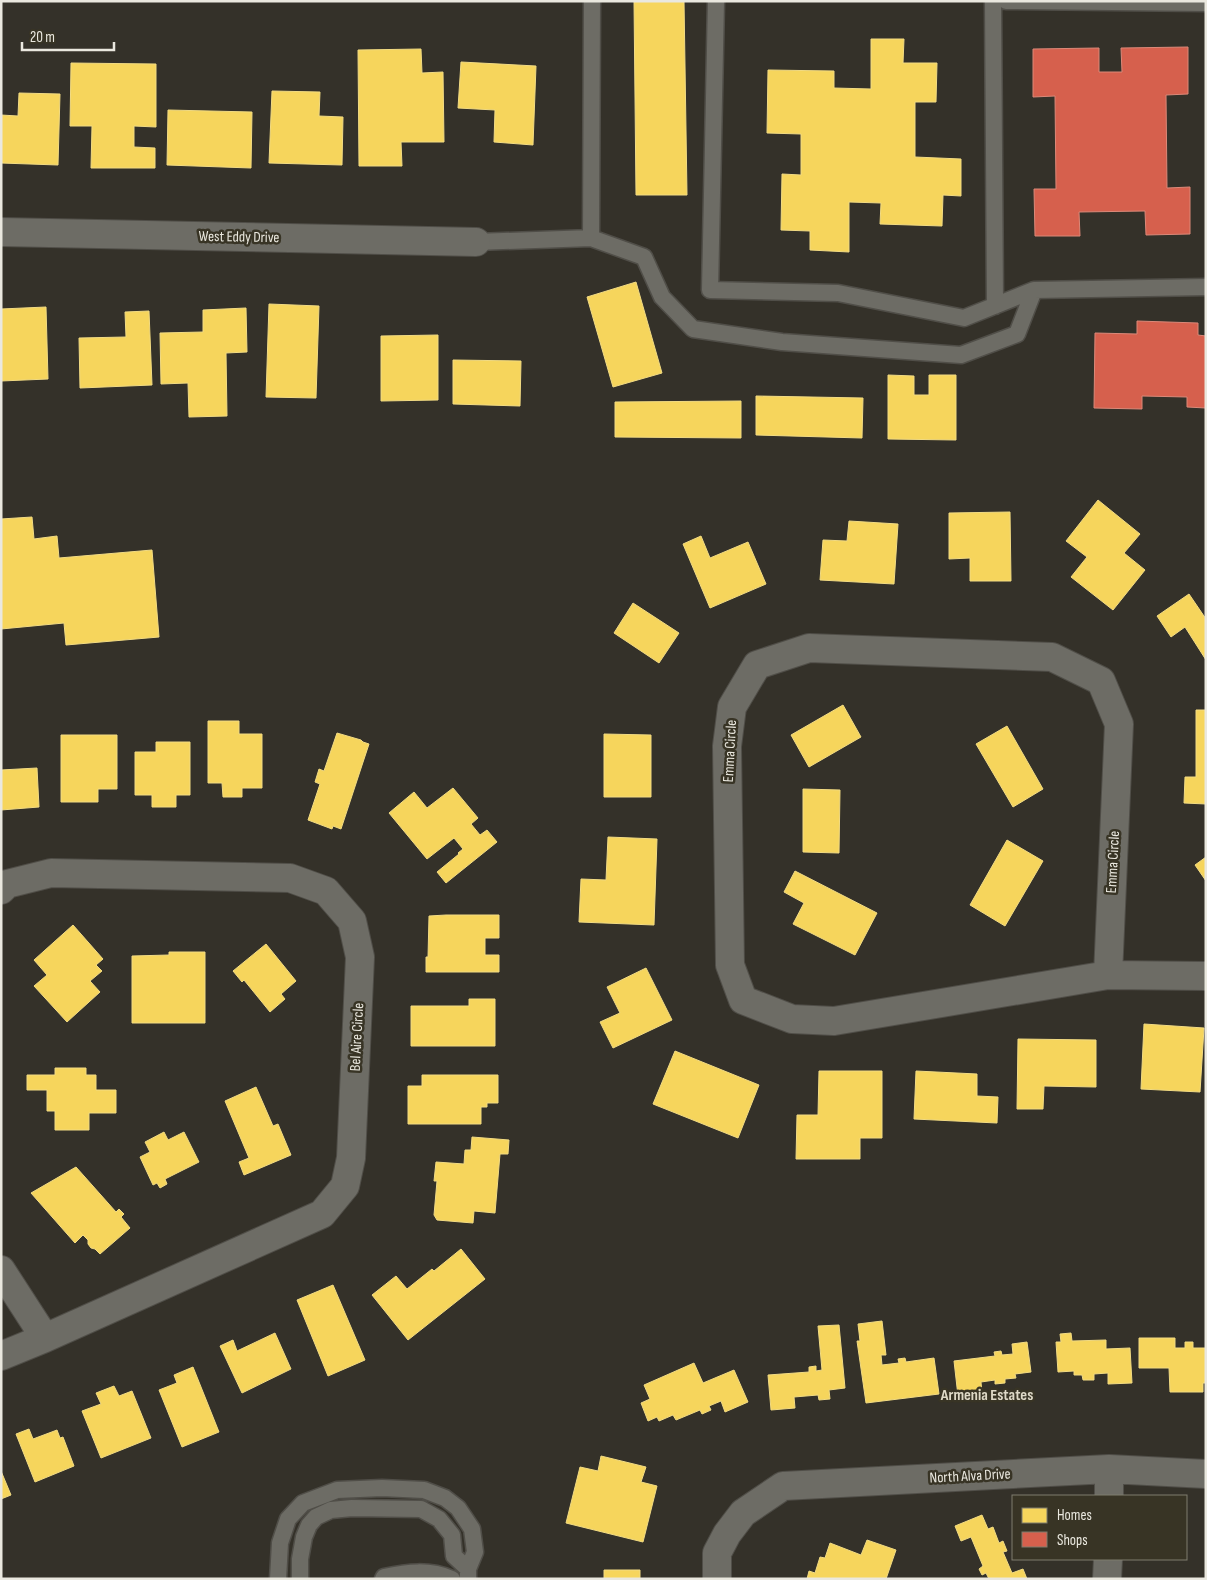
<svg xmlns="http://www.w3.org/2000/svg" width="1207" height="1580" viewBox="0 0 1207 1580" font-family="'Sofia Sans Condensed',sans-serif">
  <style>
    .homes { fill: #f6d55c; stroke: #f2db83 }
    .shops { fill: #d6604d; stroke: #dc8979 }
    .lines { fill: none; stroke-linecap: round; stroke-linejoin: round }
    .lane-casing { stroke: #504e48; stroke-width: 19 }
    .street-casing { stroke: #504e48; stroke-width: 30 }
    .lane { stroke: #6d6c65; stroke-width: 16 }
    .street { stroke: #6d6c65; stroke-width: 28 }
    .labels { text-anchor: middle; dominant-baseline: central; stroke-width: 5; stroke-linejoin: round; paint-order: stroke }
    .street-label { font-size: 15px; fill: #eae8df; stroke: #383425 }
    .neighbourhood-label { font-size: 16px; font-weight: bold; fill: #ded9c7; stroke: #383425 }
  </style>
  <rect width="100%" height="100%" fill="#343129"/>
  <path class="homes" d="M 634,1 L 684,1 L 687,195 L 636,195 Z
    M 871,39 L 904,39 L 903,63 L 937,63 L 936,102 L 915,102 L 915,157 L 961,159 L 961,196 L 943,195 L 942,226 L 880,224 L 881,203 L 849,202 L 849,252 L 810,250 L 810,231 L 781,230 L 782,174 L 801,175 L 801,134 L 767,133 L 768,70 L 834,71 L 834,88 L 871,89 Z
    M 421,49 L 422,73 L 443,72 L 444,142 L 401,142 L 402,166 L 359,166 L 358,50 Z
    M 461,62 L 536,66 L 533,145 L 494,142 L 495,110 L 458,108 Z
    M 71,63 L 156,64 L 156,127 L 134,126 L 134,147 L 155,148 L 155,168 L 91,168 L 92,126 L 70,126 Z
    M 272,91 L 320,92 L 319,116 L 343,117 L 342,165 L 269,163 Z
    M 19,93 L 60,94 L 58,165 L 1,163 L 1,115 L 18,116 Z
    M 168,110 L 252,112 L 251,168 L 167,165 Z
    M 636,282 L 662,373 L 613,387 L 587,297 Z
    M 269,304 L 319,306 L 316,398 L 266,397 Z
    M 46,307 L 48,379 L 1,381 L 1,309 Z
    M 246,308 L 247,352 L 226,353 L 227,416 L 189,417 L 188,383 L 161,384 L 160,333 L 203,332 L 203,310 Z
    M 149,311 L 152,385 L 80,388 L 79,338 L 126,337 L 125,312 Z
    M 438,335 L 438,400 L 381,401 L 381,336 Z
    M 453,360 L 521,361 L 520,406 L 453,404 Z
    M 888,375 L 914,376 L 914,395 L 929,395 L 929,375 L 956,375 L 956,440 L 888,439 Z
    M 756,396 L 863,398 L 862,438 L 756,435 Z
    M 741,401 L 741,438 L 615,437 L 615,402 Z
    M 1098,500 L 1140,534 L 1124,553 L 1145,570 L 1113,610 L 1071,577 L 1087,557 L 1066,541 Z
    M 1010,512 L 1011,581 L 970,581 L 970,558 L 949,559 L 949,513 Z
    M 32,517 L 34,539 L 57,536 L 59,558 L 152,550 L 159,637 L 66,645 L 64,623 L 1,629 L 1,519 Z
    M 849,521 L 898,524 L 894,584 L 820,580 L 823,540 L 847,541 Z
    M 701,536 L 710,558 L 748,542 L 766,584 L 710,608 L 683,544 Z
    M 1189,594 L 1206,619 L 1206,660 L 1185,627 L 1171,637 L 1157,616 Z
    M 633,603 L 679,633 L 659,663 L 614,633 Z
    M 843,705 L 861,737 L 809,767 L 791,735 Z
    M 1196,710 L 1206,710 L 1206,804 L 1184,803 L 1185,777 L 1196,777 Z
    M 208,721 L 239,721 L 239,734 L 262,734 L 262,788 L 242,788 L 242,797 L 223,797 L 222,783 L 208,783 Z
    M 1007,726 L 1043,789 L 1013,807 L 976,744 Z
    M 337,733 L 361,740 L 363,742 L 369,744 L 341,829 L 333,826 L 332,829 L 308,820 L 320,784 L 315,782 L 319,769 L 324,771 Z
    M 604,734 L 651,735 L 651,797 L 604,797 Z
    M 61,735 L 117,735 L 117,789 L 98,789 L 98,802 L 61,802 Z
    M 156,742 L 190,742 L 190,795 L 176,795 L 176,807 L 152,807 L 152,795 L 135,795 L 135,752 L 156,752 Z
    M 37,768 L 39,807 L 1,810 L 1,770 Z
    M 453,788 L 478,818 L 471,824 L 480,835 L 487,830 L 497,842 L 446,883 L 437,872 L 459,854 L 458,853 L 463,849 L 454,838 L 427,859 L 389,813 L 414,792 L 427,808 Z
    M 803,789 L 840,790 L 839,853 L 803,852 Z
    M 608,837 L 657,839 L 654,925 L 579,922 L 581,879 L 606,880 Z
    M 1007,840 L 1043,861 L 1005,926 L 970,905 Z
    M 1206,857 L 1206,881 L 1195,865 Z
    M 795,871 L 877,913 L 855,955 L 793,924 L 804,903 L 784,892 Z
    M 446,915 L 499,915 L 499,938 L 485,938 L 485,955 L 499,955 L 499,972 L 426,972 L 426,957 L 428,957 L 429,916 Z
    M 73,925 L 103,959 L 96,965 L 102,971 L 90,981 L 100,992 L 67,1022 L 34,986 L 47,975 L 34,960 Z
    M 266,944 L 296,981 L 281,994 L 285,999 L 270,1012 L 244,980 L 242,982 L 233,971 Z
    M 169,952 L 205,952 L 205,1023 L 132,1023 L 132,956 L 169,955 Z
    M 646,968 L 672,1020 L 613,1048 L 600,1022 L 620,1013 L 607,987 Z
    M 469,999 L 495,999 L 495,1046 L 411,1046 L 411,1006 L 469,1006 Z
    M 1144,1024 L 1204,1028 L 1200,1092 L 1141,1089 Z
    M 1018,1039 L 1096,1040 L 1096,1087 L 1044,1086 L 1043,1109 L 1017,1109 Z
    M 675,1051 L 759,1085 L 738,1138 L 653,1104 Z
    M 55,1068 L 86,1068 L 86,1075 L 96,1075 L 96,1090 L 116,1090 L 116,1113 L 89,1113 L 89,1130 L 55,1130 L 55,1111 L 47,1111 L 47,1090 L 27,1090 L 27,1075 L 55,1075 Z
    M 819,1071 L 882,1071 L 882,1138 L 860,1138 L 860,1159 L 796,1159 L 797,1115 L 818,1115 Z
    M 916,1071 L 977,1074 L 977,1096 L 998,1097 L 997,1123 L 914,1119 Z
    M 422,1075 L 498,1075 L 498,1103 L 487,1103 L 487,1107 L 481,1107 L 481,1124 L 408,1124 L 408,1086 L 422,1086 Z
    M 256,1087 L 273,1126 L 278,1124 L 291,1155 L 244,1175 L 239,1162 L 249,1158 L 225,1101 Z
    M 164,1132 L 168,1140 L 184,1132 L 199,1162 L 165,1179 L 167,1184 L 160,1188 L 157,1183 L 153,1185 L 140,1157 L 150,1152 L 145,1142 Z
    M 472,1137 L 509,1140 L 508,1154 L 500,1154 L 495,1213 L 474,1211 L 473,1223 L 437,1220 L 434,1215 L 437,1181 L 434,1181 L 436,1162 L 464,1164 L 465,1150 L 471,1150 Z
    M 76,1167 L 116,1212 L 119,1209 L 124,1214 L 121,1217 L 130,1228 L 100,1254 L 95,1249 L 91,1248 L 88,1244 L 88,1240 L 83,1235 L 75,1243 L 31,1193 Z
    M 461,1249 L 485,1279 L 408,1340 L 372,1295 L 396,1276 L 407,1289 L 432,1269 L 434,1271 Z
    M 333,1285 L 365,1360 L 328,1376 L 297,1300 Z
    M 882,1321 L 886,1355 L 881,1355 L 882,1365 L 899,1363 L 898,1359 L 905,1358 L 906,1362 L 934,1358 L 939,1394 L 866,1403 L 857,1341 L 860,1341 L 858,1324 Z
    M 839,1325 L 845,1388 L 829,1390 L 830,1399 L 819,1400 L 818,1395 L 794,1397 L 795,1408 L 771,1410 L 768,1375 L 809,1372 L 809,1367 L 816,1366 L 816,1371 L 822,1370 L 818,1326 Z
    M 275,1333 L 291,1369 L 242,1393 L 220,1346 L 233,1340 L 237,1351 Z
    M 1071,1333 L 1072,1341 L 1106,1340 L 1106,1349 L 1130,1348 L 1132,1383 L 1108,1384 L 1108,1373 L 1094,1374 L 1094,1380 L 1083,1380 L 1082,1375 L 1074,1375 L 1074,1371 L 1058,1372 L 1056,1342 L 1061,1342 L 1060,1334 Z
    M 1139,1338 L 1175,1338 L 1175,1348 L 1185,1348 L 1185,1342 L 1193,1342 L 1193,1348 L 1206,1348 L 1206,1383 L 1203,1383 L 1203,1392 L 1170,1392 L 1169,1368 L 1139,1368 Z
    M 1027,1342 L 1031,1372 L 1015,1374 L 1016,1378 L 1005,1379 L 1005,1383 L 995,1384 L 995,1380 L 981,1382 L 982,1393 L 958,1396 L 954,1361 L 995,1356 L 994,1352 L 1001,1351 L 1002,1355 L 1013,1354 L 1012,1344 Z
    M 694,1363 L 703,1383 L 734,1370 L 748,1402 L 725,1412 L 721,1401 L 709,1406 L 711,1410 L 702,1414 L 700,1410 L 676,1420 L 673,1415 L 659,1421 L 657,1417 L 648,1421 L 641,1403 L 650,1399 L 644,1385 Z
    M 193,1367 L 219,1432 L 182,1447 L 159,1390 L 177,1383 L 174,1375 Z
    M 114,1386 L 119,1396 L 132,1391 L 151,1438 L 101,1458 L 82,1411 L 101,1404 L 96,1393 Z
    M 29,1429 L 33,1439 L 57,1430 L 60,1438 L 63,1437 L 74,1466 L 35,1482 L 16,1434 Z
    M 601,1456 L 646,1467 L 641,1482 L 657,1486 L 643,1542 L 566,1523 L 580,1467 L 598,1471 Z
    M 1,1471 L 11,1495 L 1,1499 Z
    M 982,1515 L 988,1529 L 993,1527 L 999,1543 L 1003,1541 L 1007,1551 L 1003,1552 L 1012,1573 L 1023,1569 L 1027,1579 L 989,1579 L 986,1573 L 982,1575 L 979,1569 L 983,1566 L 971,1537 L 961,1541 L 955,1526 Z
    M 867,1540 L 896,1550 L 886,1579 L 807,1579 L 809,1571 L 815,1573 L 820,1557 L 825,1558 L 830,1543 L 861,1555 Z
    M 604,1570 L 640,1570 L 640,1579 L 604,1579 Z"/>
  <path class="shops" d="M 1188,47 L 1188,94 L 1166,95 L 1167,188 L 1190,187 L 1190,234 L 1146,235 L 1145,211 L 1079,212 L 1080,236 L 1035,236 L 1034,189 L 1056,189 L 1055,96 L 1033,97 L 1033,49 L 1099,48 L 1099,72 L 1122,72 L 1121,48 Z
    M 1137,321 L 1198,323 L 1198,335 L 1206,336 L 1206,408 L 1187,407 L 1187,397 L 1142,396 L 1142,409 L 1094,408 L 1095,333 L 1137,334 Z"/>
  <g class="lines">
    <g class="lane-casing">
      <path id="lane" d="M 716,1 L 710,290 L 838,293 L 964,318 L 1034,290 L 1206,287
        M 993,1 L 995,306
        M 1006,1 L 1206,3
        M 591,238 L 592,1
        M 476,242 L 591,238 L 644,257 L 662,297 L 693,329 L 782,342 L 961,355 L 1017,334 L 1034,290
        M 278,1579 L 280,1543 L 288,1519 L 303,1503 L 337,1490 L 382,1488 L 424,1490 L 445,1498 L 458,1508 L 472,1529 L 475,1552 L 468,1569 L 468,1579
        M 300,1579 L 300,1559 L 304,1537 L 309,1525 L 316,1517 L 331,1510 L 352,1508 L 421,1509 L 439,1519 L 452,1535 L 454,1556 L 468,1569
        M 383,1579 L 384,1577 C 407,1572 429,1569 452,1579"/>
    </g>
    <g class="street-casing">
      <path id="street" d="M 1,232 L 476,242
        M 809,648 L 1052,657 L 1101,681 L 1119,724 L 1108,975 L 834,1021 L 792,1019 L 743,1000 L 730,965 L 727,746 L 732,707 L 757,665 Z
        M 1,890 L 7,884 L 51,873 L 290,878 L 326,891 L 352,921 L 360,957 L 351,1158 L 345,1186 L 322,1214 L 45,1338 L 1,1270
        M 1108,975 L 1206,976
        M 1,1356 L 45,1338
        M 1109,1496 L 1109,1469
        M 717,1579 L 717,1553 L 727,1534 L 743,1513 L 783,1486 L 1109,1469 L 1206,1474
        M 1107,1579 L 1108,1559"/>
    </g>
    <use href="#lane" class="lane"/>
    <use href="#street" class="street"/>
  </g>
  <g class="labels">
    <g class="street-label">
      <text transform="translate(239 237) rotate(1)">West Eddy Drive</text>
      <text transform="translate(730 751) rotate(-87)">Emma Circle</text>
      <text transform="translate(1113 862) rotate(-87)">Emma Circle</text>
      <text transform="translate(357 1037) rotate(-87)">Bel Aire Circle</text>
      <text transform="translate(970 1476) rotate(-3)">North Alva Drive</text>
    </g>
    <g class="neighbourhood-label">
      <text x="987" y="1395">Armenia Estates</text>
    </g>
  </g>
  <rect width="1207" height="1580" fill="none" stroke="#eae8df" stroke-width="5"/>
  <rect x="1012" y="1495" width="175" height="65" fill="#383425" stroke="#7f7c6f"/>
  <rect x="1022" y="1508" width="25" height="15" fill="#f6d55c" stroke="#7f7c6f"/>
  <text x="1057" y="1520" font-size="15" fill="#eae8df">Homes</text>
  <rect x="1022" y="1532" width="25" height="15" fill="#d6604d" stroke="#7f7c6f"/>
  <text x="1057" y="1545" font-size="15" fill="#eae8df">Shops</text>
  <path d="M22 42v8h92v-8" fill="none" stroke="#eae8df" stroke-width="2.5"/>
  <text x="30" y="42" font-size="15" fill="#eae8df" stroke="#383425" stroke-width="4" paint-order="stroke">20 m</text>
</svg>
